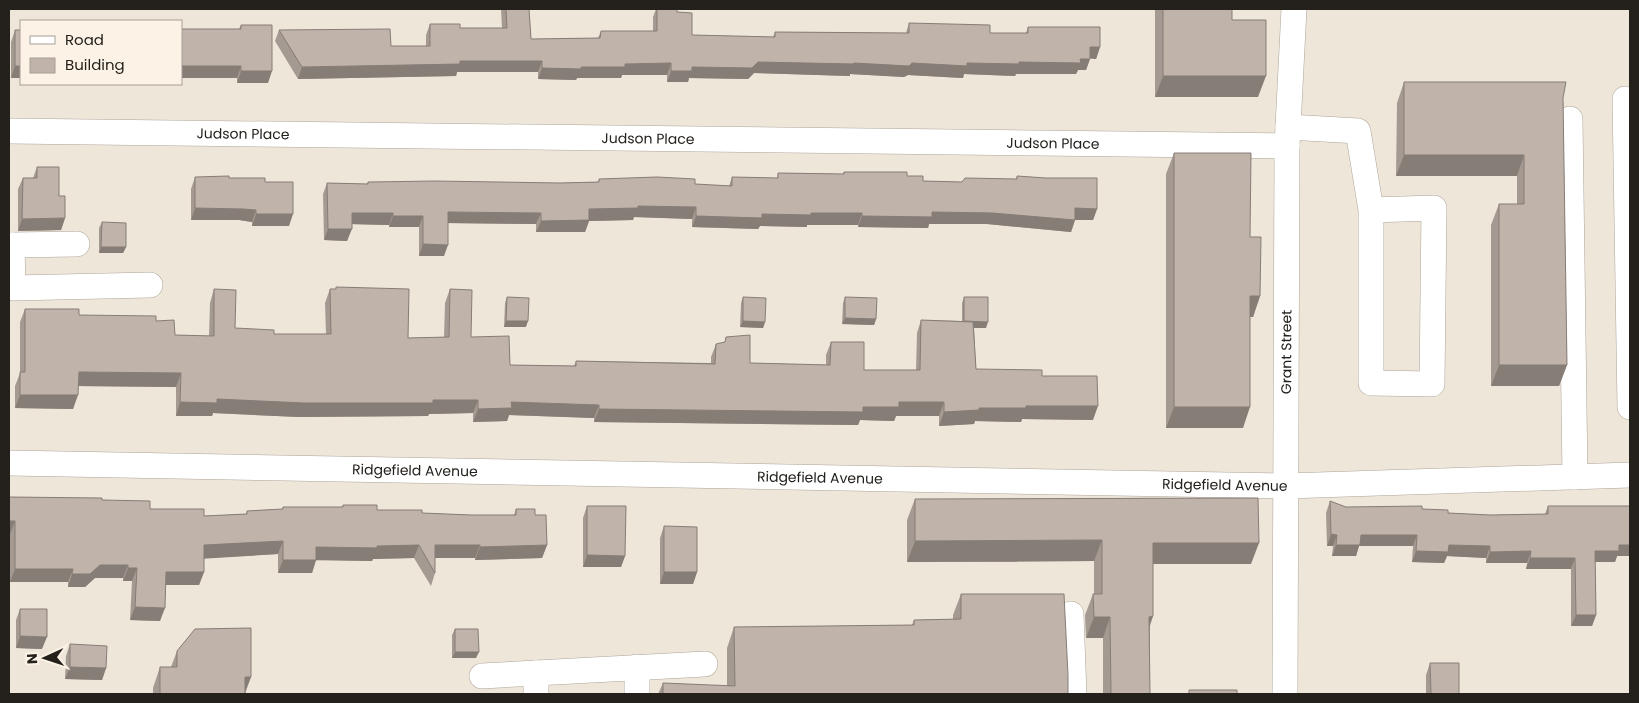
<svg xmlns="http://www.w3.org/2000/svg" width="1639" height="703" viewBox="0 0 1639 703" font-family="Poppins,sans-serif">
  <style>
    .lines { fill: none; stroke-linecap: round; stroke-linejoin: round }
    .minor-casing { stroke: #aca498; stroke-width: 26 }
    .minor { stroke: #fff; stroke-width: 25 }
    .wall { fill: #a59a92 }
    .shaded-wall { fill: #867d77 }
    .building { fill: #c0b3aa; stroke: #867d77 }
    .labels { text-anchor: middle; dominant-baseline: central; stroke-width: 4; stroke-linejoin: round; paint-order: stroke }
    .street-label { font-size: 14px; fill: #24211c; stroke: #fcf3e6 }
  </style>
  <rect width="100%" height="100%" fill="#eee6d9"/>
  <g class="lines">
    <g class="minor-casing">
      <g id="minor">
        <path d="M 1625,99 L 1630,407"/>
        <path d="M 1570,119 L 1575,477"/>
        <path d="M 1288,127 L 1358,131 L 1371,210 L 1371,383 L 1432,384 L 1434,208 L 1371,210"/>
        <path id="s1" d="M 9,131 L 1287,146"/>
        <path d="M 9,245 L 12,245 L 13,288 L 150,285"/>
        <path d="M 12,245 L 77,244"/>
        <path id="s2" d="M 9,463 L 1286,486 L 1630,475"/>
        <path d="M 1071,614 L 1074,694"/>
        <path d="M 482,676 L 536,673"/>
        <path d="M 536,694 L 536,673 L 705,664"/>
        <path d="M 637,694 L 637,667"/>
        <path id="s3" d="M 1285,694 L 1287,146 L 1294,9"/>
      </g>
    </g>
    <use href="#minor" class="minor"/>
  </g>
  <path class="wall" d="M 501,9 L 529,9 L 531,39 L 598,38 L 601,31 L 653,31 L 653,17 L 656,9 L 677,9 L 677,12 L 692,35 L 773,37 L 775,32 L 906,33 L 909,23 L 990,33 L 1026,33 L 1028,27 L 1100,47 L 1096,59 L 1090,58 L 1086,70 L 1078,70 L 1076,74 L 1016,74 L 1015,76 L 964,74 L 963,78 L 908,75 L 904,77 L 850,74 L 850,76 L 754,73 L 748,79 L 689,78 L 688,82 L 667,82 L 667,75 L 622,75 L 621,78 L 577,78 L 576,80 L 538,79 L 538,72 L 457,72 L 456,76 L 298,79 L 275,41 L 279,30 L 391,46 L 426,46 L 426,35 L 430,24 L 460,28 L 502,28 Z
    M 1155,9 L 1232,9 L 1232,20 L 1258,97 L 1155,97 Z
    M 241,25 L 268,83 L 237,83 L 237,78 L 181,78 L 181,29 L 239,29 Z
    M 15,30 L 21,78 L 11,78 L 11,42 Z
    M 1404,82 L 1563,98 L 1567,365 L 1559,386 L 1491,386 L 1491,225 L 1499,204 L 1517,204 L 1517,176 L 1396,176 L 1397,103 Z
    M 1174,153 L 1260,296 L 1253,317 L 1250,317 L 1243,428 L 1166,428 L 1166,174 Z
    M 37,167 L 59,196 L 65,218 L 61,230 L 18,231 L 18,189 L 23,178 L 33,178 Z
    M 844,172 L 907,176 L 923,181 L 962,182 L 1016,179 L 1017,176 L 1097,209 L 1093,220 L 1075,220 L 1071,232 L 987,224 L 929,224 L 928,228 L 858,227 L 858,225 L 807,225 L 807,227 L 760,226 L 758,229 L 692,227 L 692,219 L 634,217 L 633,220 L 589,221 L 585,232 L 536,232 L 536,224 L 448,223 L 444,256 L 419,256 L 419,227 L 389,227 L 389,225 L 352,224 L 347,241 L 324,240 L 323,194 L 327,183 L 367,184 L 368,182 L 560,183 L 598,182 L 599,179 L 729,186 L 732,177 L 777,178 L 778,173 L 843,174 Z
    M 195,177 L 229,178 L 265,182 L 289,226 L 252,226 L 252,222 L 239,220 L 191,220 L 191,189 Z
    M 102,222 L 126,247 L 123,253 L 99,253 L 99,228 Z
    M 336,287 L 408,338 L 444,337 L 445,303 L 450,289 L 471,337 L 510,365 L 574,366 L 576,361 L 711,363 L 711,357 L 716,344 L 750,363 L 826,365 L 826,355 L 831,342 L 864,370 L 916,370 L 917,333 L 921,320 L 962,321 L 962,303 L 964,297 L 986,328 L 974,328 L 976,369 L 1042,376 L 1093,420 L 1022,419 L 1021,422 L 975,421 L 974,424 L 939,426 L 939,416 L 896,416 L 894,421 L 860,420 L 858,425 L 594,422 L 594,418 L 509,415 L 507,421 L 473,422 L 473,413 L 429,414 L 428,416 L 299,417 L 213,413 L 212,416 L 176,416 L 176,387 L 78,386 L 73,409 L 15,408 L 15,386 L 20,373 L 20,322 L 25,309 L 79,315 L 156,321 L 175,335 L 209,336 L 210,303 L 214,289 L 235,328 L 274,334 L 326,334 L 325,303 L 330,289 L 336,289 Z
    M 507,297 L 526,327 L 504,327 L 505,303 Z
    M 743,297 L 765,322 L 763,328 L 740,327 L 741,303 Z
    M 845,297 L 876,319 L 874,325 L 842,324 L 843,303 Z
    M 9,497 L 102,500 L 150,509 L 204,516 L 246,514 L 247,511 L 282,509 L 283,507 L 342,507 L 343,505 L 377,510 L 422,513 L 471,515 L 514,515 L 516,509 L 535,515 L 547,545 L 542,558 L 475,560 L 475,558 L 435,558 L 435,573 L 431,586 L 414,558 L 373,559 L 372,561 L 316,560 L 312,573 L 278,573 L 278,554 L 204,558 L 204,572 L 199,585 L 166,585 L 160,621 L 130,620 L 132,581 L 123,581 L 123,578 L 95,578 L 85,587 L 68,587 L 68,582 L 10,582 L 10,534 Z
    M 915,499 L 1251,564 L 1153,564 L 1153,616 L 1150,626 L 1150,694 L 1103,694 L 1103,638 L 1086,638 L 1085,615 L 1093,594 L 1094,594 L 1094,561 L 907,562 L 907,520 Z
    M 1330,501 L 1346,507 L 1422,509 L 1448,513 L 1490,515 L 1545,514 L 1548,506 L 1630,506 L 1630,556 L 1617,556 L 1615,562 L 1595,562 L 1596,615 L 1592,626 L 1571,626 L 1571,569 L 1526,569 L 1527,563 L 1486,563 L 1486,558 L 1447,556 L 1444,563 L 1412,562 L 1413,546 L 1359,546 L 1356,556 L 1332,556 L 1333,546 L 1327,546 L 1326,513 Z
    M 587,506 L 625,556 L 621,567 L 583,567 L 583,518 Z
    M 664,526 L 697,572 L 693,584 L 660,584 L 660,538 Z
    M 961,594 L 1068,694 L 658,694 L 663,683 L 727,686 L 727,648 L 734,627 L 912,625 L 914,620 L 953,619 L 953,615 Z
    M 20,609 L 42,649 L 16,648 L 16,620 Z
    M 455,629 L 476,658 L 452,658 L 452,635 Z
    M 70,644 L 106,668 L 102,680 L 65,679 L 66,656 Z
    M 177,651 L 251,677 L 245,694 L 153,694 L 153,688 L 160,667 L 171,667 Z
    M 1430,663 L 1459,694 L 1426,694 L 1426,675 Z"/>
  <path class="shaded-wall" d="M 1090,47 L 1100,47 L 1096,59 L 1086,58 Z
    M 1080,59 L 1090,59 L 1086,70 L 1078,70 L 1076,74 L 1016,74 L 1015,76 L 964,74 L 963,78 L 908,75 L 904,77 L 850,74 L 850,76 L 754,73 L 748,79 L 689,78 L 688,82 L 667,82 L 671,71 L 692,67 L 758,62 L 967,63 L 1019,62 Z
    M 460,61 L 542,61 L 538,72 L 457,72 L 456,76 L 298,79 L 302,67 Z
    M 671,63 L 667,75 L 622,75 L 621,78 L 577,78 L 576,80 L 538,79 L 542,68 L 581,67 L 625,64 Z
    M 15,66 L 21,66 L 21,78 L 11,78 Z
    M 181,66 L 241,66 L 237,78 L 181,78 Z
    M 241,71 L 272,71 L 268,83 L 237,83 Z
    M 1163,76 L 1266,76 L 1258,97 L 1155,97 Z
    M 1404,155 L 1524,155 L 1517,176 L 1396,176 Z
    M 638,206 L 696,207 L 692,219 L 634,217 L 633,220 L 589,221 L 585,232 L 536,232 L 541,221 L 589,209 Z
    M 195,208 L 243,209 L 256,210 L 252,222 L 239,220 L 191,220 Z
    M 1075,208 L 1097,209 L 1093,220 L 1075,220 L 1071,232 L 987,224 L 929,224 L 928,228 L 858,227 L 862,216 L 932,212 Z
    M 448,212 L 541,213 L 536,224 L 444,223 Z
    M 352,213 L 393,213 L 389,225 L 347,224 Z
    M 811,213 L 862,213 L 858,225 L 807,225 L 807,227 L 760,226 L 758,229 L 692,227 L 696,216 Z
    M 256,214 L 293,214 L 289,226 L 252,226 Z
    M 393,216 L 423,216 L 419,227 L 389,227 Z
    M 65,218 L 61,230 L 18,231 L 22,219 Z
    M 328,229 L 352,229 L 347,241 L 324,240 Z
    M 423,244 L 448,245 L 444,256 L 419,256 Z
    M 101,247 L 126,247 L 123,253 L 99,253 Z
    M 1250,296 L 1260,296 L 1253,317 L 1243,317 Z
    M 845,318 L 876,319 L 874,325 L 842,324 Z
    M 506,321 L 528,321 L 526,327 L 504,327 Z
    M 743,321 L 765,322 L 763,328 L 740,327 Z
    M 964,322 L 988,322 L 986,328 L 962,328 Z
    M 1499,365 L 1567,365 L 1559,386 L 1491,386 Z
    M 79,372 L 181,373 L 176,387 L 74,386 Z
    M 20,395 L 78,395 L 73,409 L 15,408 Z
    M 217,399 L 433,400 L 478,400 L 473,413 L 429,414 L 428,416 L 299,417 L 213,413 L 212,416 L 176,416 L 180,402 Z
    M 511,402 L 599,405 L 594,418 L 509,415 L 507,421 L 473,422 L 478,409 Z
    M 899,402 L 944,402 L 939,416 L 896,416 L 894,421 L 860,420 L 858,425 L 594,422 L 599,409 L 863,407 Z
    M 1026,406 L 1098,406 L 1093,420 L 1022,419 L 1021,422 L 975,421 L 974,424 L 939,426 L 944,412 L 979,408 Z
    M 1174,407 L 1250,407 L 1243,428 L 1166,428 Z
    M 9,521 L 15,521 L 10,534 L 9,534 Z
    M 1331,534 L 1337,535 L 1333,546 L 1327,546 Z
    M 1361,535 L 1417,535 L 1413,546 L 1359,546 L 1356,556 L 1332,556 L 1336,545 Z
    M 1102,540 L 1094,561 L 907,562 L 915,541 Z
    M 283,541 L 278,554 L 199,559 L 204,545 Z
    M 1153,543 L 1259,543 L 1251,564 L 1145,564 Z
    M 419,545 L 414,558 L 373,559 L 372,561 L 312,560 L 316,547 Z
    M 435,545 L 480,545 L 475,558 L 430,558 Z
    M 547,545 L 542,558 L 475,560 L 480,547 Z
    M 1449,545 L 1490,546 L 1486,558 L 1447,556 L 1444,563 L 1412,562 L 1416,551 Z
    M 1619,545 L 1630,545 L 1630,556 L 1617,556 L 1615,562 L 1591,562 L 1595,551 Z
    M 1531,551 L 1527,563 L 1486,563 L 1490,552 Z
    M 587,555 L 625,556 L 621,567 L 583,567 Z
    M 1530,558 L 1575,558 L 1571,569 L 1526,569 Z
    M 283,560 L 316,560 L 312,573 L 278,573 Z
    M 100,565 L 128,565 L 123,578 L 95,578 L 85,587 L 68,587 L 72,574 Z
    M 128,568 L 137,568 L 132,581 L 123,581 Z
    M 15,569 L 73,569 L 68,582 L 10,582 Z
    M 166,572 L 204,572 L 199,585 L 162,585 Z
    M 664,572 L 697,572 L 693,584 L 660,584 Z
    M 135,607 L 165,608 L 160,621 L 130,620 Z
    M 1576,615 L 1596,615 L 1592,626 L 1571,626 Z
    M 1153,616 L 1145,637 L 1149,617 Z
    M 1094,617 L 1110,617 L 1103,638 L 1086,638 Z
    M 20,636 L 47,637 L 42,649 L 16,648 Z
    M 455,652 L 479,652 L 476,658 L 452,658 Z
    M 70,667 L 106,668 L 102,680 L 65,679 Z
    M 245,677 L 251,677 L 244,694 Z"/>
  <path class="building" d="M 506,9 L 529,9 L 531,39 L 600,38 L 601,31 L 657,31 L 657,9 L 677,9 L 677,12 L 692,13 L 692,35 L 775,37 L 775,32 L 909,33 L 909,23 L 990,25 L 990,33 L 1028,33 L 1028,27 L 1100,27 L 1100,47 L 1090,47 L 1090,59 L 1080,59 L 1081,63 L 1019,62 L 1019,64 L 967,63 L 967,66 L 912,63 L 909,66 L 854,63 L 854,64 L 758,62 L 752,68 L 692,67 L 692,71 L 671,71 L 671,63 L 625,64 L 625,67 L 581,67 L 581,69 L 542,68 L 542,61 L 460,61 L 460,64 L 302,67 L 279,30 L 390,29 L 391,46 L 430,46 L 430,24 L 460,24 L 460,28 L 507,28 Z
    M 1163,9 L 1232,9 L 1232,20 L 1266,20 L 1266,76 L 1163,76 Z
    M 241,25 L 272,25 L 272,71 L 241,71 L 241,66 L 181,66 L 181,29 L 241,29 Z
    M 15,30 L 21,30 L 21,66 L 15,66 Z
    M 1404,82 L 1566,82 L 1563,98 L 1567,365 L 1499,365 L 1499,204 L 1524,204 L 1524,155 L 1404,155 Z
    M 1174,153 L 1251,153 L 1250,237 L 1261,237 L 1260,296 L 1250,296 L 1250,407 L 1174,407 Z
    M 37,167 L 59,167 L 59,196 L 65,196 L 65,218 L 22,219 L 23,178 L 37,178 Z
    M 844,172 L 907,172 L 907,176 L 923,176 L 923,181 L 962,182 L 965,178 L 1017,179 L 1017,176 L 1046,178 L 1097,178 L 1097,209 L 1075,208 L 1075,220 L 992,213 L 932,212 L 932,217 L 862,216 L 862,213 L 811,213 L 811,215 L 762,214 L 762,218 L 696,216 L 696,207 L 638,206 L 638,208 L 589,209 L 589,220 L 541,221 L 541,213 L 448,212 L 448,245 L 423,244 L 423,216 L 393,216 L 393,213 L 352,213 L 352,229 L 328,229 L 327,183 L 368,184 L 368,182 L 435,181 L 560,183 L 599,182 L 599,179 L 657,177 L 695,179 L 695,184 L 732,186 L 732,177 L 778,178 L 778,173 L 844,174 Z
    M 229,176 L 229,178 L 265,178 L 265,182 L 293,182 L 293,214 L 256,214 L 256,210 L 243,209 L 195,208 L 195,177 Z
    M 102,222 L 126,223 L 126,247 L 101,247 Z
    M 336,287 L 409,289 L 408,338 L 449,337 L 450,289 L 472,290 L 471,337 L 509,336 L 510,365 L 576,366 L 576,361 L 715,364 L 716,344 L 725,342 L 726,337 L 750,335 L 750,363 L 830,365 L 831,342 L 864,342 L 864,370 L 920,370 L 921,320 L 973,322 L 976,369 L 1042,370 L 1042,376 L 1097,376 L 1098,406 L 1026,406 L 1026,408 L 979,408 L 979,410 L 944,412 L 944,402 L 899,402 L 899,407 L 863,407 L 863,412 L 599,409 L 599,405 L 511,402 L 512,408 L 478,409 L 478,400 L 433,400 L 433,403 L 304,403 L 217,399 L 217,403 L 180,402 L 181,373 L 79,372 L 78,395 L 20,395 L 20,372 L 25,372 L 25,309 L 79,309 L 79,315 L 156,316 L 156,321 L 174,320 L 175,335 L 214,336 L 214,289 L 236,290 L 235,328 L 274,330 L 274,334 L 331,334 L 330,289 L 336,289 Z
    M 507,297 L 529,298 L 528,321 L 506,321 Z
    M 743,297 L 766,298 L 765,322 L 743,321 Z
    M 845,297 L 877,298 L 876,319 L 845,318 Z
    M 964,297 L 988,297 L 988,322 L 964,321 Z
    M 9,497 L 102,498 L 102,500 L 150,501 L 150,509 L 204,509 L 204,516 L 247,514 L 247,511 L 283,509 L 283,507 L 343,507 L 343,505 L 377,505 L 377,510 L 422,510 L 422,513 L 471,515 L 516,515 L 516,509 L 535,509 L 535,515 L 546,515 L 547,545 L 480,547 L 480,545 L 435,545 L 435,573 L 419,545 L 377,546 L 377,548 L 316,547 L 316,560 L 283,560 L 283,541 L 204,545 L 204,572 L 166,572 L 165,608 L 135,607 L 137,568 L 128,568 L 128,565 L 100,565 L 90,574 L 72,574 L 73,569 L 15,569 L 15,521 L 9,521 Z
    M 1258,498 L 1259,543 L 1153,543 L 1153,616 L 1149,617 L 1150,694 L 1111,694 L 1110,617 L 1094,617 L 1093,594 L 1102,594 L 1102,540 L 915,541 L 915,499 Z
    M 1330,501 L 1346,507 L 1422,506 L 1422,509 L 1448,510 L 1448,513 L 1490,515 L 1548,514 L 1548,506 L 1630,506 L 1630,545 L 1619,545 L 1619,551 L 1595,551 L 1596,615 L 1576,615 L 1575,558 L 1530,558 L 1531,551 L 1490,552 L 1490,546 L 1449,545 L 1448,552 L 1416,551 L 1417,535 L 1361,535 L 1360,545 L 1336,545 L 1337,535 L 1331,534 Z
    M 587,506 L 626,506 L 625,556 L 587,555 Z
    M 664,526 L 697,527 L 697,572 L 664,572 Z
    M 961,594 L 1064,594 L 1068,675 L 1068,694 L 663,694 L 663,683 L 735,686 L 734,627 L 914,625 L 914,620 L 961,619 Z
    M 20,609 L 47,609 L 47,637 L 20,636 Z
    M 251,628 L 251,677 L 245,677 L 245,694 L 160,694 L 160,667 L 177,667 L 177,651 L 195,629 Z
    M 455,629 L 478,629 L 479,652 L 455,652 Z
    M 70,644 L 107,646 L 106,668 L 70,667 Z
    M 1430,663 L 1459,663 L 1459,694 L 1431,694 Z
    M 1189,690 L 1237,690 L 1237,694 L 1189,694 Z"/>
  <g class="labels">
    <g class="street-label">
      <text stroke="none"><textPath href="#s1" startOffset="234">Judson Place</textPath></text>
      <text stroke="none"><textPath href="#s1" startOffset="639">Judson Place</textPath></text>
      <text stroke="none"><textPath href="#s1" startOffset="1044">Judson Place</textPath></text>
      <text stroke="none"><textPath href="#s3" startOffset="342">Grant Street</textPath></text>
      <text stroke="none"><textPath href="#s2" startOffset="406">Ridgefield Avenue</textPath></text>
      <text stroke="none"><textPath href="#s2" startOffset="811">Ridgefield Avenue</textPath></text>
      <text stroke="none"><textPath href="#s2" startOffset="1216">Ridgefield Avenue</textPath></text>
    </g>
  </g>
  <rect width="1639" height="703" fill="none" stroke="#24211c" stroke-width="20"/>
  <rect x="20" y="20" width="162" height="65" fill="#fcf3e6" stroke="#a69f95"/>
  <rect x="30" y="36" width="25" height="8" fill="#ffffff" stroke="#a69f95"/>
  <text x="65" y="45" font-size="15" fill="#24211c">Road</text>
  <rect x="30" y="58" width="25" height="15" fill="#c0b3aa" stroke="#a69f95"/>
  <text x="65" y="70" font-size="15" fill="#24211c">Building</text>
  <g transform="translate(45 658) rotate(267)" stroke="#fcf3e6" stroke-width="4" paint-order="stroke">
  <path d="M0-4L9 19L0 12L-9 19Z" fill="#24211c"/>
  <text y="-8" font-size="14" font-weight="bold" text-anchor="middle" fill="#24211c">N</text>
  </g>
</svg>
